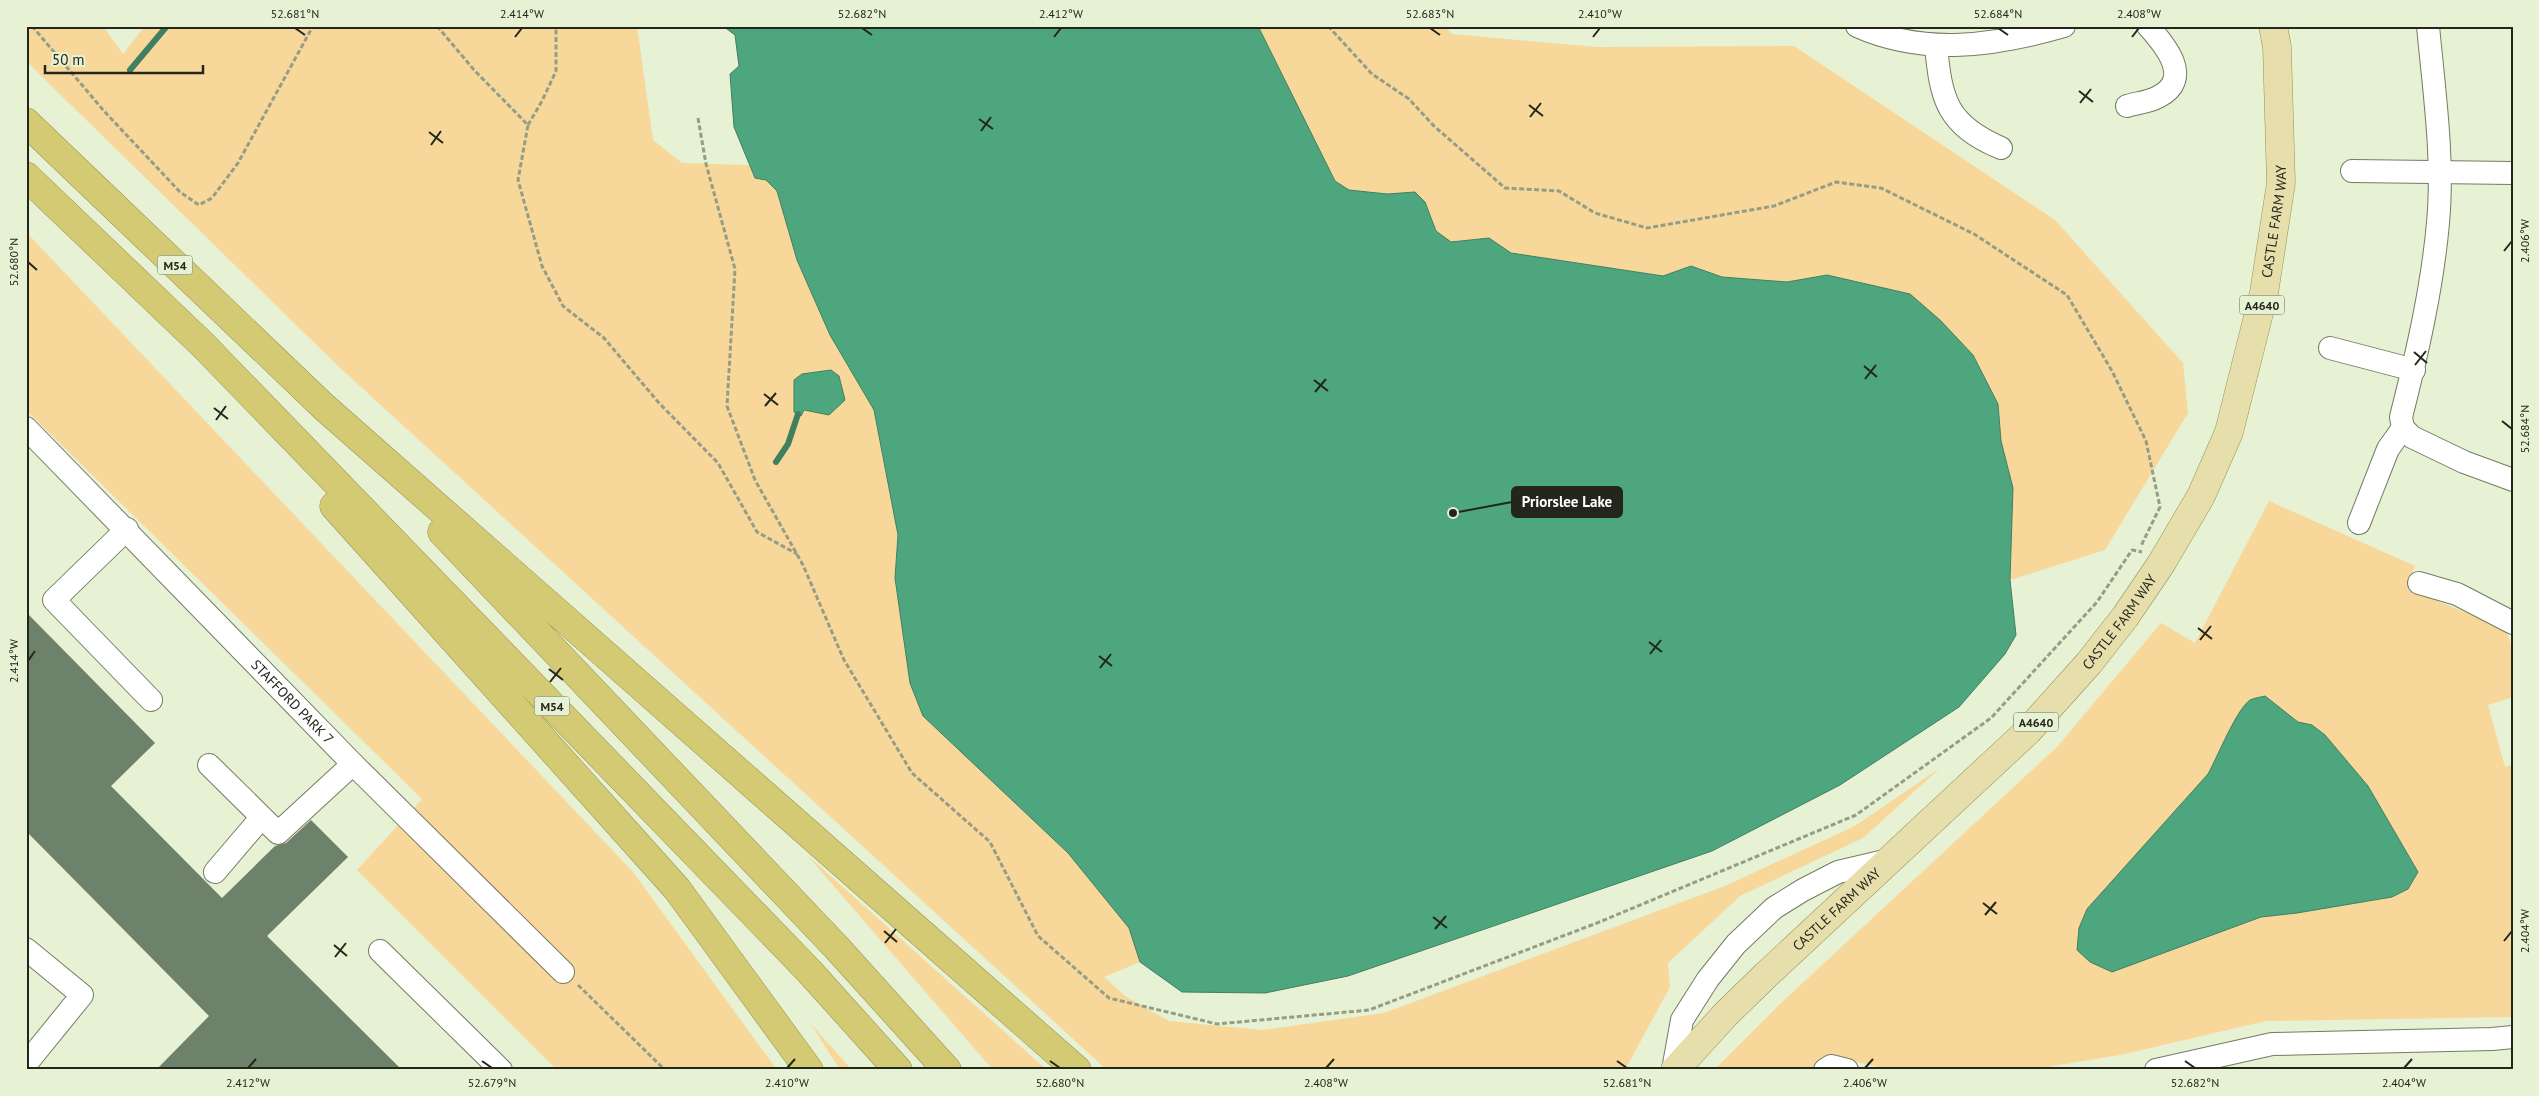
<svg xmlns="http://www.w3.org/2000/svg" width="2539" height="1096" viewBox="0 0 2539 1096" font-family="'PT Sans',sans-serif">
  <style>
    .green { fill: #f8d79a }
    .water { fill: #4da67e; stroke: #408060 }
    .lines { fill: none; stroke-linecap: round; stroke-linejoin: round }
    .stream { stroke: #408060; stroke-width: 6 }
    .building { fill: #6d816b }
    .minor-casing { stroke: #747c62; stroke-width: 24 }
    .major-casing { stroke: #979155; stroke-width: 29 }
    .highway-casing { stroke: #979155; stroke-width: 29 }
    .path { stroke: #969d86; stroke-width: 3; stroke-dasharray: 5 2.5; stroke-linecap: butt }
    .minor { stroke: #fff; stroke-width: 22 }
    .major { stroke: #e6dfac; stroke-width: 28 }
    .highway { stroke: #d5ca74; stroke-width: 28 }
    .ticks { fill: none; stroke: #23261b; stroke-width: 2 }
    .labels { text-anchor: middle; dominant-baseline: central; stroke-width: 5; stroke-linejoin: round; paint-order: stroke }
    .shield { fill: #e7f1d3; stroke: #5e6352; stroke-width: 1 }
    .shield-label { font-size: 12px; font-weight: bold; fill: #23261b }
    .street-label { font-size: 14px; fill: #23261b; stroke: #e7f1d3 }
    .leader { fill: none; stroke: #23261b; stroke-width: 2 }
    .callout-dot { fill: #23261b; stroke: #e7f1d3; stroke-width: 2 }
    .callout { fill: #23261b; stroke: #23261b; stroke-width: 2 }
    .callout-label { font-size: 15px; text-anchor: middle; font-weight: bold; fill: #fff }
    .neatline { fill: none; stroke: #23261b; stroke-width: 2 }
    .ticks-label { font-size: 12px; text-anchor: middle; fill: #23261b }
  </style>
  <rect width="100%" height="100%" fill="#e7f1d3"/>
  <path class="green" d="M 26,26 L 103,26 L 123,54 L 145,26 L 637,26 L 653,140 L 682,163 L 749,165 L 755,178 L 766,180 L 777,191 L 797,260 L 830,335 L 874,410 L 898,535 L 895,578 L 910,683 L 923,716 L 1068,853 L 1129,928 L 1140,962 L 1104,977 L 1125,996 L 1169,1021 L 1262,1030 L 1384,1013 L 1725,886 L 1855,826 L 1940,768 L 1863,838 L 1740,896 L 1668,963 L 1670,987 L 1625,1070 L 1107,1070 L 337,365 L 26,61 Z
    M 1258,26 L 1444,26 L 1452,34 L 1596,47 L 1794,46 L 2055,220 L 2183,363 L 2188,413 L 2105,550 L 2010,580 L 2013,488 L 2001,441 L 1998,404 L 1827,275 L 1787,282 L 1722,277 L 1691,266 L 1663,276 L 1511,253 L 1489,238 L 1451,242 L 1436,231 L 1425,202 L 1415,192 L 1387,194 L 1349,190 L 1335,181 Z
    M 26,232 L 633,872 L 777,1070 L 557,1070 L 357,870 L 422,799 L 26,410 Z
    M 2269,501 L 2415,566 L 2407,589 L 2505,628 L 2513,649 L 2513,697 L 2488,705 L 2505,767 L 2513,765 L 2513,1017 L 2266,1021 L 2120,1055 L 2029,1070 L 1889,1070 L 1833,1056 L 1813,1070 L 1714,1070 L 1779,1005 L 2057,747 L 2161,623 L 2195,643 Z
    M 807,855 L 1047,1070 L 993,1070 Z
    M 811,1024 L 852,1070 L 853,1070 L 840,1070 Z"/>
  <path class="water" d="M 723,26 L 1258,26 L 1335,181 L 1349,190 L 1387,194 L 1415,192 L 1425,202 L 1436,231 L 1451,242 L 1489,238 L 1511,253 L 1663,276 L 1691,266 L 1722,277 L 1787,282 L 1827,275 L 1910,294 L 1940,320 L 1973,355 L 1998,404 L 2001,441 L 2013,488 L 2010,580 L 2016,635 L 2005,654 L 1959,707 L 1840,785 L 1712,851 L 1348,976 L 1265,993 L 1182,992 L 1140,962 L 1129,928 L 1068,853 L 923,716 L 910,683 L 895,578 L 898,535 L 874,410 L 830,335 L 797,260 L 777,191 L 766,180 L 755,178 L 734,127 L 730,74 L 739,66 L 735,35 Z
    M 831,370 L 839,376 L 845,400 L 829,415 L 804,410 L 801,416 L 794,412 L 794,380 L 802,374 Z
    M 2265,696 L 2298,722 L 2312,725 L 2325,735 L 2368,786 L 2418,872 L 2408,889 L 2392,897 L 2297,913 L 2261,917 L 2112,972 L 2090,962 L 2077,950 L 2079,928 L 2087,909 L 2208,774 C 2218,756 2236,710 2250,700 C 2254,698 2261,697 2265,696 Z"/>
  <g class="lines">
    <path class="stream" d="M 130,70 L 167,26
      M 776,462 L 788,444 L 798,414"/>
  </g>
  <path class="building" d="M 26,612 L 155,743 L 111,786 L 222,898 L 275,846 L 286,843 L 311,820 L 348,857 L 267,936 L 402,1070 L 156,1070 L 209,1016 L 26,831 Z"/>
  <g class="lines">
    <g class="minor-casing">
      <g id="minor">
        <path d="M 1857,26 C 1924,56 1995,46 2064,26"/>
        <path d="M 2428,26 C 2434,91 2444,158 2438,223 C 2432,289 2417,354 2401,417 L 2403,428 L 2412,437 L 2464,462 L 2513,480"/>
        <path d="M 1936,46 C 1941,100 1947,125 2001,148"/>
        <path d="M 2127,106 C 2137,103 2149,102 2158,97 C 2194,79 2165,45 2148,26"/>
        <path d="M 2352,171 L 2513,173"/>
        <path d="M 2330,348 L 2414,370"/>
        <path id="s1" d="M 26,428 L 353,764 L 563,972"/>
        <path d="M 2359,523 L 2388,449 L 2403,428"/>
        <path d="M 127,529 L 54,600 L 151,700"/>
        <path d="M 2419,583 L 2457,594 L 2513,623"/>
        <path d="M 209,765 L 278,833 L 353,764"/>
        <path d="M 215,872 L 261,818"/>
        <path d="M 26,949 L 82,995 L 26,1064"/>
        <path d="M 380,951 L 501,1070"/>
        <path d="M 1673,1070 L 1682,1020 L 1708,979 L 1736,944 L 1774,908 L 1803,890 L 1838,872 L 1889,860"/>
        <path d="M 1825,1070 L 1831,1066 L 1847,1070"/>
        <path d="M 2156,1070 L 2272,1044 L 2492,1039 L 2513,1037"/>
      </g>
    </g>
    <g class="major-casing">
      <g id="major">
        <path id="s2" d="M 1675,1070 L 1725,1015 L 1766,975 L 2028,731 L 2089,663 L 2125,617 L 2161,564 L 2201,496 L 2229,432 L 2264,293 L 2281,183 L 2277,47 L 2273,26"/>
      </g>
    </g>
    <g class="highway-casing">
      <path id="highway" d="M 26,122 L 324,407 L 1077,1070
        M 26,176 L 203,345 L 809,971 L 898,1070
        M 334,506 L 677,889 L 809,1070
        M 442,532 L 837,948 L 947,1070"/>
    </g>
    <path class="path" d="M 32,26 L 104,111 L 180,192 L 199,205 L 212,198 L 238,163 L 313,26
      M 437,26 L 475,71 L 528,125 L 518,180 L 542,266 L 563,306 L 604,338 L 659,403 L 718,463 L 757,532 L 797,554
      M 1328,26 L 1372,74 L 1409,99 L 1434,126 L 1505,188 L 1559,191 L 1595,213 L 1647,228 L 1774,206 L 1836,182 L 1881,188 L 1974,234 L 2067,295 L 2112,371 L 2146,441 L 2160,507 L 2141,546
      M 698,118 L 706,164 L 735,269 L 727,406 L 755,480 L 803,565 L 844,660 L 912,773 L 990,842 L 1038,936 L 1109,998 L 1217,1024 L 1369,1010 L 1597,923 L 1856,815 L 1991,718 L 2097,602 L 2132,550 L 2142,552
      M 528,125 L 542,101 L 556,71 L 556,26
      M 578,985 L 665,1070"/>
    <use href="#minor" class="minor"/>
    <use href="#major" class="major"/>
    <use href="#highway" class="highway"/>
  </g>
  <path class="ticks" d="M 295,28 L 305,35M 862,28 L 872,35M 1430,28 L 1440,35M 1998,28 L 2008,35M 515,37 L 522,28M 1054,37 L 1061,28M 1593,37 L 1600,28M 2132,37 L 2139,28M 2079,91 L 2093,102M 2080,103 L 2091,89M 1529,105 L 1543,116M 1530,117 L 1541,103M 979,119 L 993,129M 981,131 L 991,117M 429,132 L 443,143M 431,145 L 441,131M 2504,251 L 2512,241M 28,262 L 37,270M 2414,352 L 2427,363M 2415,365 L 2426,351M 1864,366 L 1877,377M 1865,379 L 1876,365M 1314,380 L 1328,391M 1315,392 L 1326,379M 764,394 L 778,405M 765,406 L 776,393M 214,408 L 228,419M 216,420 L 226,406M 2502,421 L 2512,429M 2198,628 L 2212,639M 2200,640 L 2211,626M 1649,642 L 1662,652M 1650,654 L 1661,640M 1099,656 L 1112,666M 28,661 L 35,651M 1100,668 L 1111,654M 549,669 L 563,680M 550,682 L 561,668M 1983,903 L 1997,914M 1985,915 L 1996,902M 1433,917 L 1447,928M 1435,929 L 1446,916M 884,931 L 897,942M 2504,941 L 2512,931M 885,943 L 896,929M 334,945 L 347,956M 335,957 L 346,943M 482,1061 L 492,1068M 1050,1061 L 1060,1068M 1617,1061 L 1627,1068M 2185,1061 L 2195,1068M 248,1068 L 256,1059M 787,1068 L 795,1059M 1326,1068 L 1334,1059M 1865,1068 L 1873,1059M 2404,1068 L 2412,1059"/>
  <g class="labels">
    <g class="shield">
      <rect x="157.5" y="255.5" width="35" height="19" rx="4"/>
      <rect x="2239.5" y="295.5" width="45" height="19" rx="4"/>
      <rect x="534.5" y="696.5" width="35" height="19" rx="4"/>
      <rect x="2013.5" y="712.5" width="45" height="19" rx="4"/>
    </g>
    <g class="shield-label">
      <text x="175" y="265">M54</text>
      <text x="2262" y="305">A4640</text>
      <text x="552" y="706">M54</text>
      <text x="2036" y="722">A4640</text>
    </g>
    <g class="street-label">
      <text stroke="none"><textPath href="#s2" startOffset="1068">CASTLE FARM WAY</textPath></text>
      <text stroke="none"><textPath href="#s2" startOffset="632">CASTLE FARM WAY</textPath></text>
      <text stroke="none"><textPath href="#s1" startOffset="382">STAFFORD PARK 7</textPath></text>
      <text stroke="none"><textPath href="#s2" startOffset="228">CASTLE FARM WAY</textPath></text>
    </g>
  </g>
  <path class="leader" d="M1453 513L1512 502"/>
  <circle class="callout-dot" cx="1453" cy="513" r="5"/>
  <rect class="callout" x="1512" y="487" width="110" height="30" rx="5"/>
  <g class="callout-label">
    <text x="1567" y="507">Priorslee Lake</text>
  </g>
  <rect width="2539" height="1096" fill="none" stroke="#e7f1d3" stroke-width="55"/>
  <path d="M45 65v8h158v-8" fill="none" stroke="#23261b" stroke-width="2.5"/>
  <text x="52" y="65" font-size="15" fill="#23261b" stroke="#e7f1d3" stroke-width="4" paint-order="stroke">50 m</text>
  <rect x="28" y="28" width="2484" height="1040" class="neatline"/>
  <g class="ticks-label">
    <text x="295" y="18">52.681°N</text>
    <text x="522" y="18">2.414°W</text>
    <text x="862" y="18">52.682°N</text>
    <text x="1061" y="18">2.412°W</text>
    <text x="1430" y="18">52.683°N</text>
    <text x="1600" y="18">2.410°W</text>
    <text x="1998" y="18">52.684°N</text>
    <text x="2139" y="18">2.408°W</text>
    <text transform="translate(2525 241) rotate(-90)" y="4">2.406°W</text>
    <text transform="translate(14 262) rotate(-90)" y="4">52.680°N</text>
    <text transform="translate(2525 429) rotate(-90)" y="4">52.684°N</text>
    <text transform="translate(14 661) rotate(-90)" y="4">2.414°W</text>
    <text transform="translate(2525 931) rotate(-90)" y="4">2.404°W</text>
    <text x="248" y="1087">2.412°W</text>
    <text x="492" y="1087">52.679°N</text>
    <text x="787" y="1087">2.410°W</text>
    <text x="1060" y="1087">52.680°N</text>
    <text x="1326" y="1087">2.408°W</text>
    <text x="1627" y="1087">52.681°N</text>
    <text x="1865" y="1087">2.406°W</text>
    <text x="2195" y="1087">52.682°N</text>
    <text x="2404" y="1087">2.404°W</text>
  </g>
</svg>
